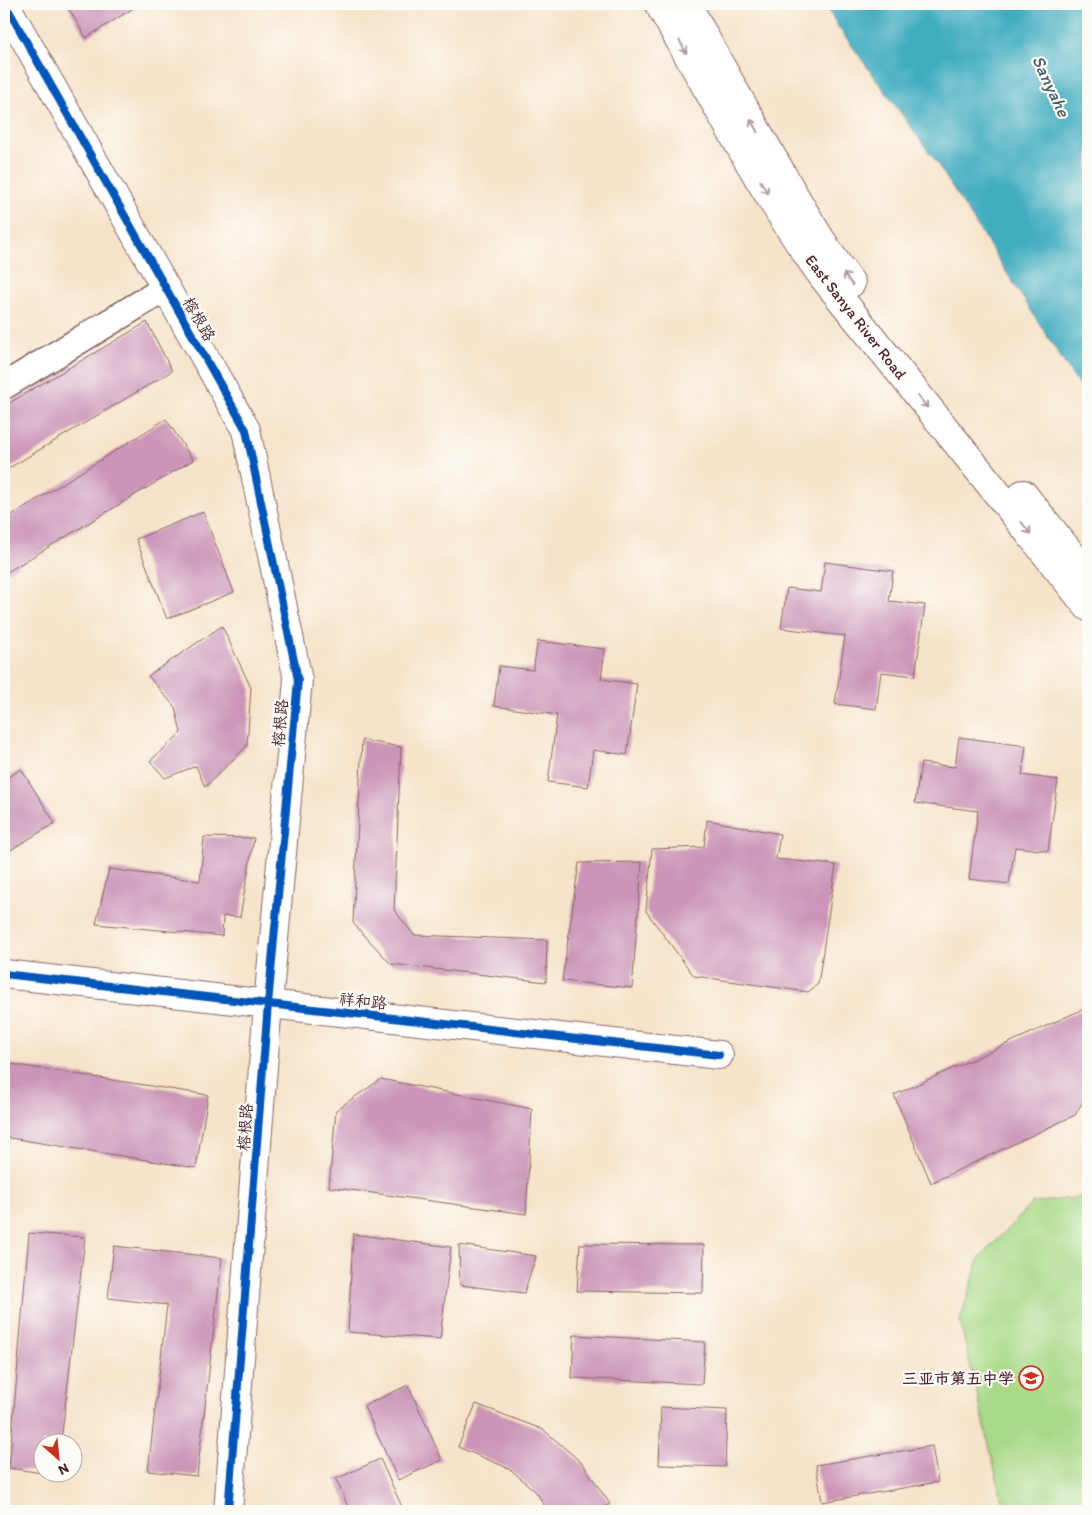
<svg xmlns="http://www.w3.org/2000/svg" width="1092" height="1515" viewBox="0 0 1092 1515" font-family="Itim,'LXGW WenKai TC',sans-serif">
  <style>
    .green { fill: #a9d988; stroke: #7a7c5a }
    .water { fill: #41acc0; stroke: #466676 }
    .building { fill: #cb95b8 }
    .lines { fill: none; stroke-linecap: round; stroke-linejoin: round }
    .minor-casing { stroke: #866462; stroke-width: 29 }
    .tertiary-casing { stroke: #866462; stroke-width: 30 }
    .secondary-casing { stroke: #866462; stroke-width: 30 }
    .minor { stroke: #fff; stroke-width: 26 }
    .tertiary { stroke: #fff; stroke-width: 28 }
    .secondary { stroke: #fff; stroke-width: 28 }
    .cycleway-casing { stroke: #fdfcf7; stroke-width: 11 }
    .cycleway { stroke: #0057b8; stroke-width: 8 }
    .oneway { stroke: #ae9aa0 }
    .labels { text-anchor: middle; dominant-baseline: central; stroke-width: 4.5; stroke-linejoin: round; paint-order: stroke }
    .street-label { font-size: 16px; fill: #4a1f2b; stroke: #fdfcf7 }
    .poi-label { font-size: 16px; font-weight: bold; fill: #4a1f2b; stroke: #fdfcf7; text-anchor: end }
    .water-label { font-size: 18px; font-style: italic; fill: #465e6e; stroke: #fdfcf7 }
  </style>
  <rect width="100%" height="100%" fill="#fdfcf7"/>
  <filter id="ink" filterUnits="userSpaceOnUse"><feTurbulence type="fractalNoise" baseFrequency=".02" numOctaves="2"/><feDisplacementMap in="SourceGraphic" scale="10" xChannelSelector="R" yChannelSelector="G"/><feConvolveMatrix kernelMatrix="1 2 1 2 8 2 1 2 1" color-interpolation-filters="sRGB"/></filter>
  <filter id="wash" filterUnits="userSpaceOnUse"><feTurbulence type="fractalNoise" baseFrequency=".0096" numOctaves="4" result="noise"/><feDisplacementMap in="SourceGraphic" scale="20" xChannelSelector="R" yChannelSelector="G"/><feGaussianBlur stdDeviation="1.12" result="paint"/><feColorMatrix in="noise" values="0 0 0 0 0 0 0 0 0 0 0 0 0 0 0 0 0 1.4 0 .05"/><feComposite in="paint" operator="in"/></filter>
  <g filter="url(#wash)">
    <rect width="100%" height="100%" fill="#f6e3c9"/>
    <path class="green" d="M 1088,1196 L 1088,1511 L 1006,1511 L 1004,1509 L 960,1321 L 979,1259 L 1032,1203 Z"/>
    <path class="water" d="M 825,4 L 1088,4 L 1088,400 L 935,160 L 839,28 Z"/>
    <g id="blocks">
      <path class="building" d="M 66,4 L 140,4 L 86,38 Z
        M 147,322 L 172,371 L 4,471 L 4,406 Z
        M 166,419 L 193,460 L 4,574 L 4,520 Z
        M 203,512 L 234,592 L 167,619 L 136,539 Z
        M 825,562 L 893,571 L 889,601 L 925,605 L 915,676 L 881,672 L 876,709 L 835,704 L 845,636 L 781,628 L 787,588 L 821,592 Z
        M 222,626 L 251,688 L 247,746 L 205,787 L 196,766 L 165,778 L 150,761 L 181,733 L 175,707 L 148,676 Z
        M 538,641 L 605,649 L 601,679 L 637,684 L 627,755 L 593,750 L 588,787 L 548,782 L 557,715 L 494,706 L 499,666 L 533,670 Z
        M 959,737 L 1026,746 L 1022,775 L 1058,780 L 1048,851 L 1015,847 L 1009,884 L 969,879 L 978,811 L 915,803 L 921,763 L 955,767 Z
        M 362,740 L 401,747 L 394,910 L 414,935 L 547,940 L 546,982 L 391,964 L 353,923 Z
        M 21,769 L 55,823 L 4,854 L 4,780 Z
        M 707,820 L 780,834 L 776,859 L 836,865 L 818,984 L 808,992 L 694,976 L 646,911 L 652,849 L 704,847 Z
        M 204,837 L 254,838 L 240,917 L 223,916 L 222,936 L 96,924 L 109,869 L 200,881 Z
        M 642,862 L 632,988 L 562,981 L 579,863 Z
        M 1088,1007 L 1088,1093 L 1075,1115 L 931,1183 L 894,1095 Z
        M 4,1063 L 208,1095 L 196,1168 L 4,1137 Z
        M 381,1079 L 532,1109 L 526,1214 L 329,1187 L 336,1110 Z
        M 29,1233 L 85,1237 L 61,1442 L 42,1442 L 42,1473 L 9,1468 Z
        M 353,1234 L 451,1247 L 440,1339 L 348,1332 Z
        M 580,1244 L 704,1245 L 703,1293 L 577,1291 Z
        M 459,1245 L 536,1256 L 524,1293 L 460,1285 Z
        M 114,1246 L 222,1258 L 197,1476 L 148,1471 L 167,1305 L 108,1298 Z
        M 574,1335 L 705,1342 L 702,1384 L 572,1378 Z
        M 408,1385 L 442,1460 L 398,1480 L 364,1406 Z
        M 476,1404 L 544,1430 L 583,1464 L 610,1504 L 596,1511 L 548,1511 L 536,1492 L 510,1469 L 458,1447 Z
        M 661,1407 L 727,1410 L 725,1467 L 659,1465 Z
        M 932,1446 L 938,1482 L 822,1502 L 816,1465 Z
        M 380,1459 L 404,1511 L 350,1511 L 336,1479 Z"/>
    </g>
  </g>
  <g filter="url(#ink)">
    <use href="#blocks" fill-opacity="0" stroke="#866462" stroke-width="1"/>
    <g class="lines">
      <g class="minor-casing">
        <path id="minor" d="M 4,386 L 166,288"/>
      </g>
      <g class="tertiary-casing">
        <path id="tertiary" d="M 5,4 L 246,430 L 298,680 L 268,1004 L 228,1511
          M 4,974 L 719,1055"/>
      </g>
      <g class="secondary-casing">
        <path id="secondary" d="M 659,4 C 684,48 709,92 734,136 C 762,185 790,232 823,277 L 1006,504 L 1088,607
          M 687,4 C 716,59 747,113 778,167 C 801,207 823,246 851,283
          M 1023,494 L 1088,575"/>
      </g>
      <use href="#minor" class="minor"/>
      <use href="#tertiary" class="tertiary"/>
      <use href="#secondary" class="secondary"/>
      <g class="cycleway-casing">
        <path id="cycleway" d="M 5,4 L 246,430 L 298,680 L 268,1004 L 228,1511
          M 4,974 L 719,1055"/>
      </g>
      <use href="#cycleway" class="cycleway"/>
    </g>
    <defs><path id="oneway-shaft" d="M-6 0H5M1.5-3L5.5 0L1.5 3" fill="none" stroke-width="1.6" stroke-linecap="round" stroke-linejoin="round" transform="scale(1.25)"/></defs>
    <g class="oneway">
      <use href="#oneway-shaft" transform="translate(683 47) rotate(62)"/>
      <use href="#oneway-shaft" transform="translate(754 126) rotate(-119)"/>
      <use href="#oneway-shaft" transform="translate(764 187) rotate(60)"/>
      <use href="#oneway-shaft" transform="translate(848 279) rotate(-127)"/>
      <use href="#oneway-shaft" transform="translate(923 402) rotate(51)"/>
      <use href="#oneway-shaft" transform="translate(1026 528) rotate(52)"/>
    </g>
  </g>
  <defs>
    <g id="school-ring" transform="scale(1.25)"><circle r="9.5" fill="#fdfcf7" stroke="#c8321e" stroke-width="1.5"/><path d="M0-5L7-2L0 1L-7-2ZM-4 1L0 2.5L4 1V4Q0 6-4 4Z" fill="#c8321e"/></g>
  </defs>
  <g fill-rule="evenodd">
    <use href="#school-ring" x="1031" y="1378"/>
  </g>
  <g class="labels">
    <g class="street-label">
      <text transform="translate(856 317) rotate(52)">East Sanya River Road</text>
      <text transform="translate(199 319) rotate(60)">榕根路</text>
      <text transform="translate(280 723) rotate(-85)">榕根路</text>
      <text transform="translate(363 1001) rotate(6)">祥和路</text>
      <text transform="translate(245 1127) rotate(-86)">榕根路</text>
    </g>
    <g class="poi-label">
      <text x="1014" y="1378">三亚市第五中学</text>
    </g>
    <g class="water-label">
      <text transform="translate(1051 86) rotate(65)">Sanyahe</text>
    </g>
  </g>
  <rect width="1092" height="1515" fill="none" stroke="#fdfcf7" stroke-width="20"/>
  <g transform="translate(58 1458) rotate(153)"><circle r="24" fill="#fdfcf7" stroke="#b5a4a5"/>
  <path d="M0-4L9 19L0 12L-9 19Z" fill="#c8321e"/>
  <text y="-8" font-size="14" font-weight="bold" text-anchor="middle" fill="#4a1f2b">N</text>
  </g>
</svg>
